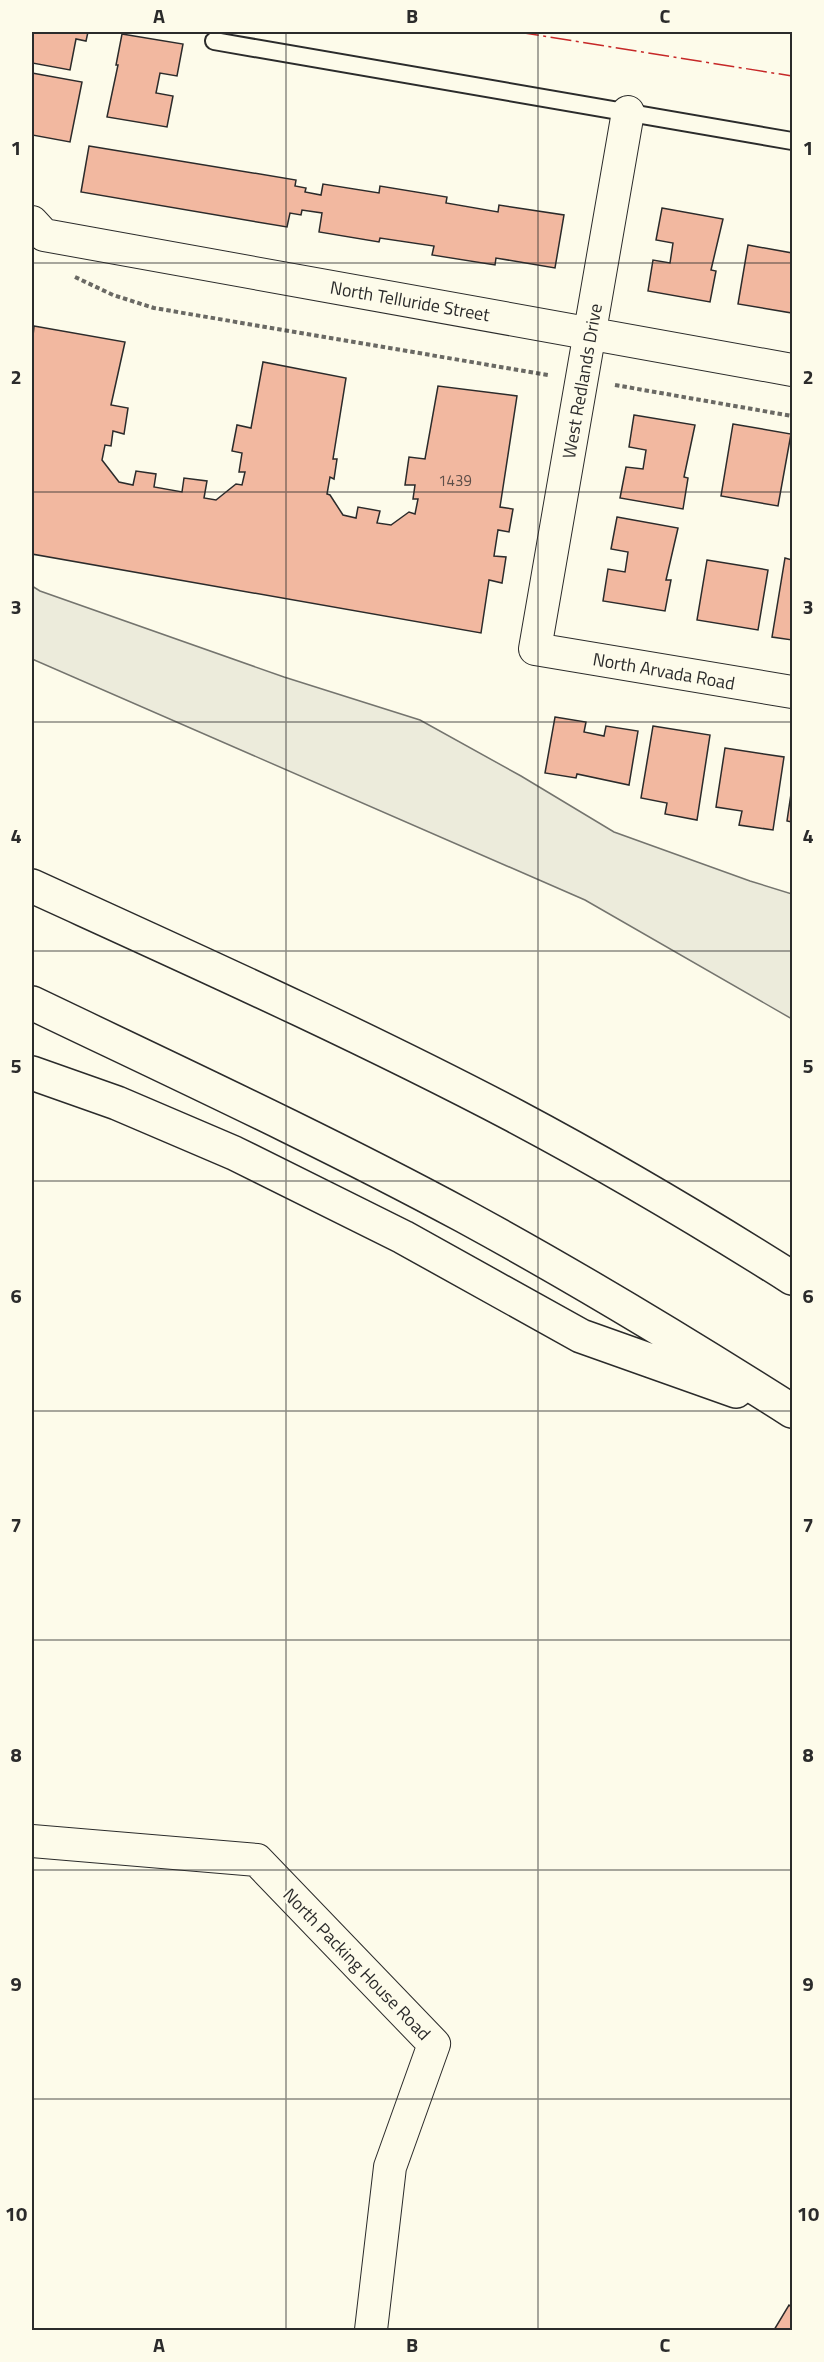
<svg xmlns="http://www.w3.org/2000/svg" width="824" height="2362" viewBox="0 0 824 2362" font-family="'Titillium Web',sans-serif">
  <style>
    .green { fill: #ecebdb; stroke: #74746e; stroke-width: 1.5 }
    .building { fill: #f2b8a0; stroke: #2b2b2b; stroke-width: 1.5 }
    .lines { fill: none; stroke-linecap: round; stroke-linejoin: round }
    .lane-casing { stroke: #2b2b2b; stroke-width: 20 }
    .street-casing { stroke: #2b2b2b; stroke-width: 34 }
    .highway-casing { stroke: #2b2b2b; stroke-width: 36 }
    .path { stroke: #6a6964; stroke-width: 4; stroke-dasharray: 4.5 3; stroke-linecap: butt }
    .lane { stroke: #fdfbea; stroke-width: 16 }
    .street { stroke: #fdfbea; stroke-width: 32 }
    .highway { stroke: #fdfbea; stroke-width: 33 }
    .power { stroke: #c62828; stroke-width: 1.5; stroke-dasharray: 21 4.5 3 4.5; stroke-linecap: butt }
    .grid { fill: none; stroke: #2b2b2b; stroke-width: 1.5; stroke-opacity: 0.55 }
    .labels { text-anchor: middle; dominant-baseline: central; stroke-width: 4.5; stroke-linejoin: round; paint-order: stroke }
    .number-label { font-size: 15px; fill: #5d4e48 }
    .street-label { font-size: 18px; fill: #2b2b2b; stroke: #fdfbea }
    .neatline { fill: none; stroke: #2b2b2b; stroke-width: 2 }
    .grid-label { font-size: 20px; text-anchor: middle; font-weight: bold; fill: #2b2b2b }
  </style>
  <rect width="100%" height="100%" fill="#fdfbea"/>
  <path class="green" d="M 32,586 L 40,591 L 284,677 L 420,720 L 521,776 L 614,832 L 750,881 L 792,894 L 792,1019 L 585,900 L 32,659 Z"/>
  <path class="building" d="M 32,32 L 88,32 L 86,41 L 76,39 L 70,70 L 32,63 Z
    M 122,34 L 183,44 L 177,76 L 160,73 L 156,93 L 173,96 L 167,127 L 107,117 L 118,65 L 116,65 Z
    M 32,73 L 82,82 L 70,142 L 32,135 Z
    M 89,146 L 296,180 L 295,186 L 306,188 L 305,192 L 321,195 L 323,184 L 379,193 L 380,186 L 447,197 L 446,203 L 498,212 L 499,205 L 564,215 L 555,268 L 496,258 L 495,265 L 432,255 L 434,246 L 380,238 L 379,242 L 319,232 L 322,213 L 302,210 L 301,215 L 290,213 L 287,227 L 81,192 Z
    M 662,208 L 723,219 L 711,270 L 716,271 L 710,302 L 648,291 L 653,260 L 670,263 L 673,243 L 656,240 Z
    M 748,245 L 792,253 L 792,313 L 738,304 Z
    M 34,326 L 125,342 L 111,405 L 128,408 L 124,434 L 113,431 L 111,446 L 105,445 L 102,460 L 119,482 L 133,485 L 136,471 L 156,474 L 154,487 L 182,492 L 184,478 L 207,481 L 204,498 L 216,500 L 236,484 L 242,485 L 245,472 L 239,472 L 242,453 L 232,451 L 237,425 L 251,428 L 263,362 L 346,378 L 333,459 L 337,459 L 334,479 L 330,477 L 327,494 L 330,495 L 343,515 L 356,518 L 358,507 L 380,511 L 377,523 L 391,525 L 409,512 L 415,514 L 418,499 L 413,499 L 415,485 L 405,485 L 409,457 L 425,459 L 438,386 L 517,396 L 500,507 L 513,509 L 509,532 L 498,530 L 494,556 L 506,557 L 502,583 L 489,580 L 481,633 L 32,554 L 32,346 Z
    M 634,415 L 695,425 L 684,477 L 688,478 L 683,509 L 620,498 L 626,467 L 643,469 L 646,450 L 629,447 Z
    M 733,424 L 791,434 L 778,506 L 721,496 Z
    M 617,517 L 678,528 L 666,580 L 671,580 L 665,611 L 603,601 L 608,569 L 625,572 L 628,552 L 611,549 Z
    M 785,558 L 792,560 L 792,640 L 772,637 Z
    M 707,560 L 768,570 L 758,630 L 697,620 Z
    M 555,717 L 586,722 L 584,732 L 604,736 L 606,726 L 638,731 L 629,785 L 577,774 L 576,778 L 545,773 Z
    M 653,726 L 710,735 L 697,820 L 665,814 L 667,803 L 641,798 Z
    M 725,748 L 784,757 L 773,830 L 739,825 L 742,811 L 716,807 Z
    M 792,787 L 792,822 L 787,821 Z
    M 789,2305 L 792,2307 L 792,2330 L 774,2330 Z"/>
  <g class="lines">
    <g class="lane-casing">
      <path id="lane" d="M 214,41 L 792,141"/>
    </g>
    <g class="street-casing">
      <path id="street" d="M 628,112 L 535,649 L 792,692
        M 32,222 L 44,235 L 792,370
        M 32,1841 L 257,1860 L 434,2044 L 390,2167 L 371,2330"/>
    </g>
    <g class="highway-casing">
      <path id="highway" d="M 32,886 C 194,960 357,1033 515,1116 C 609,1166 702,1221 792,1278
        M 32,1003 C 176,1072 323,1140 464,1216 C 576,1277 685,1343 792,1411
        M 32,1073 L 117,1103 L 234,1153 L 403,1237 L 581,1336 L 736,1391"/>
    </g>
    <path class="path" d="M 75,277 L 113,295 L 154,308 L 548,375
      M 615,385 L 792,416"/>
    <use href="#lane" class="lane"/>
    <use href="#street" class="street"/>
    <use href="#highway" class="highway"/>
    <path class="power" d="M 518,32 L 792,76"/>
  </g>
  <path class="grid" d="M 286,32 L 286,2330M 538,32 L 538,2330M 32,263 L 792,263M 32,492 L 792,492M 32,722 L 792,722M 32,951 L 792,951M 32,1181 L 792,1181M 32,1411 L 792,1411M 32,1640 L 792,1640M 32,1870 L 792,1870M 32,2099 L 792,2099"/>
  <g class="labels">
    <g class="number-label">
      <text x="455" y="480">1439</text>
    </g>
    <g class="street-label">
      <text transform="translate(410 301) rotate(10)">North Telluride Street</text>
      <text transform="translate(582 381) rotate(-80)">West Redlands Drive</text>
      <text transform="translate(664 671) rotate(10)">North Arvada Road</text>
      <text transform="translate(357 1964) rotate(46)">North Packing House Road</text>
    </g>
  </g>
  <rect width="824" height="2362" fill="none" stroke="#fdfbea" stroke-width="66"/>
  <rect x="33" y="33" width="758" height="2296" class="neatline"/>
  <g class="grid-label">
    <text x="159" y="23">A</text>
    <text x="412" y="23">B</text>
    <text x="665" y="23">C</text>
    <text x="16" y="155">1</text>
    <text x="808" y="155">1</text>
    <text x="16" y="384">2</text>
    <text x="808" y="384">2</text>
    <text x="16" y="614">3</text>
    <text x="808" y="614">3</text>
    <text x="16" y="843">4</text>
    <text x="808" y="843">4</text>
    <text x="16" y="1073">5</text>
    <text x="808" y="1073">5</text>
    <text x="16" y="1303">6</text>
    <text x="808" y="1303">6</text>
    <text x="16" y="1532">7</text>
    <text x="808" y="1532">7</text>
    <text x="16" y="1762">8</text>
    <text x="808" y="1762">8</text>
    <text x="16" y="1991">9</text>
    <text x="808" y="1991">9</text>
    <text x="16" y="2221">10</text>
    <text x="808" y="2221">10</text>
    <text x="159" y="2352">A</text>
    <text x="412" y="2352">B</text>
    <text x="665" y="2352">C</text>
  </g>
</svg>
